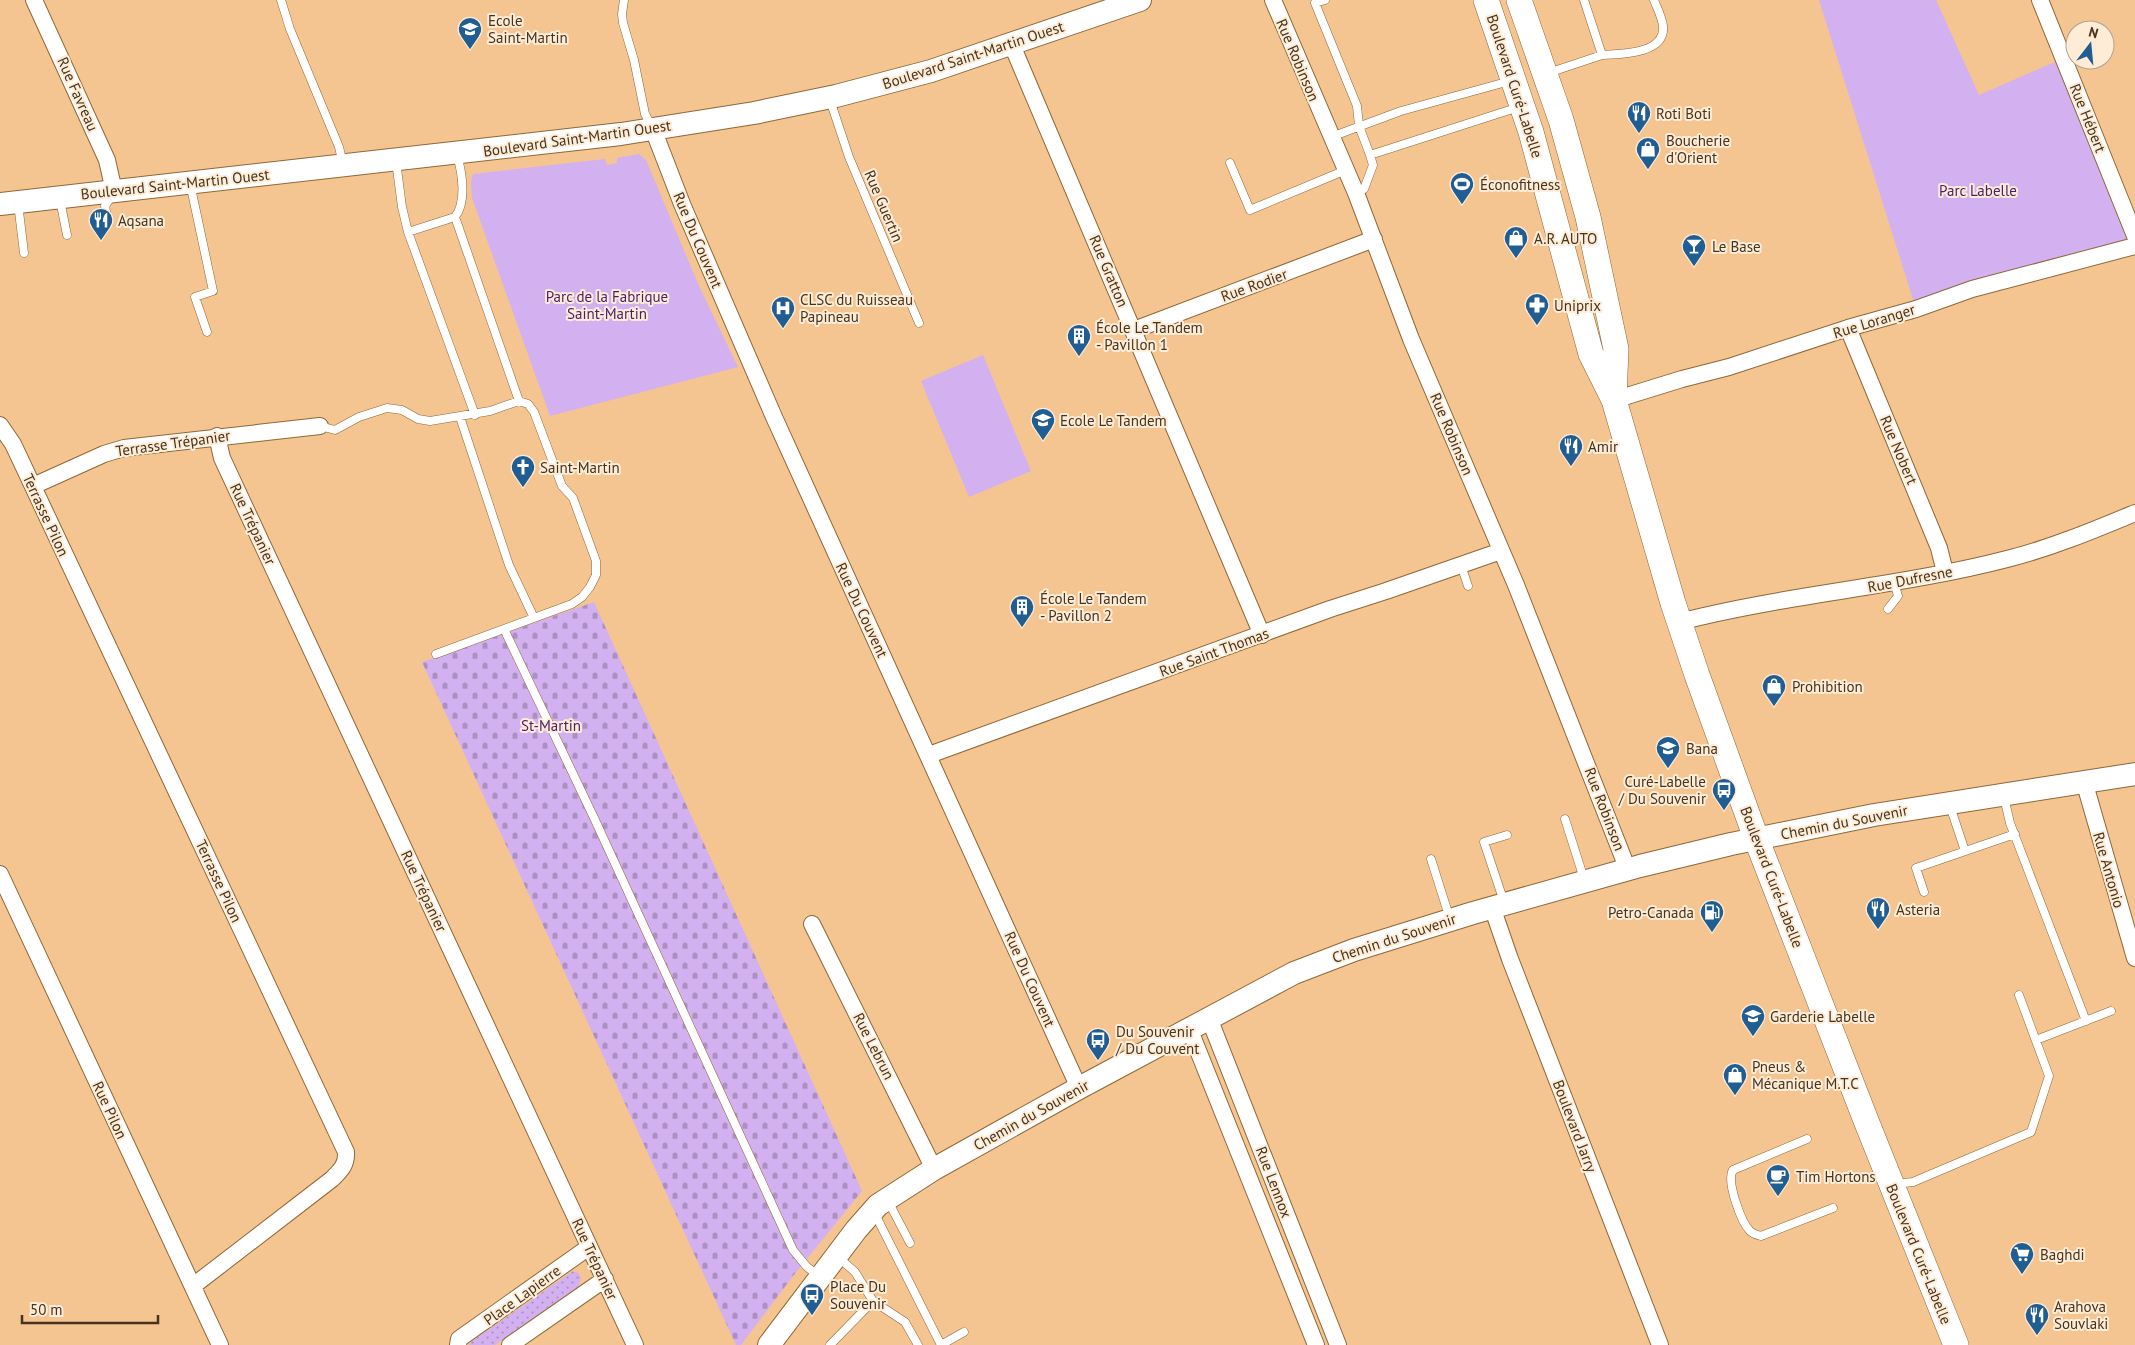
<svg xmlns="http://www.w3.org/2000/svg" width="2135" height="1345" viewBox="0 0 2135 1345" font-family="'PT Sans',sans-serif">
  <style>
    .grass { fill: url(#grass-dots) }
    .cemetery { fill: url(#cemetery-stones) }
    .park { fill: #d3b0f0 }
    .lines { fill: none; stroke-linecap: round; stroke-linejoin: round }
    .lane-casing { stroke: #916735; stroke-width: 9 }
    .street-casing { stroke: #916735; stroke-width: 18 }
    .secondary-casing { stroke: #916735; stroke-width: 24 }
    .primary-casing { stroke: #916735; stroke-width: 26 }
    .lane { stroke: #fff; stroke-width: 8 }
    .street { stroke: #fff; stroke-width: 16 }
    .secondary { stroke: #fff; stroke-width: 22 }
    .primary { stroke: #fff; stroke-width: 25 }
    .labels { text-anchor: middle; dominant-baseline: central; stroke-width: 4; stroke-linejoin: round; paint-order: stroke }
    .poi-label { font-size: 15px; fill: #46331e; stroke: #ffecd7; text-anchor: start }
    .street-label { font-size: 15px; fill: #46331e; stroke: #ffecd7 }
    .park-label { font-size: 15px; fill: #4c1b6b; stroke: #ffecd7 }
  </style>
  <defs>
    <pattern id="grass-dots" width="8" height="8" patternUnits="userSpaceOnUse" patternTransform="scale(1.25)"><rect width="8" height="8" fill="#d3b0f0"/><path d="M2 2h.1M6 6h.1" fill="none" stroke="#ad90c2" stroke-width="1.8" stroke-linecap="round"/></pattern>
    <pattern id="cemetery-stones" width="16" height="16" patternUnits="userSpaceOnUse" patternTransform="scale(1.25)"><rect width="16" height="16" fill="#d3b0f0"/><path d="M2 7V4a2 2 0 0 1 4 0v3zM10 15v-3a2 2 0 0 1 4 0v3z" fill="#ad90c2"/></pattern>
  </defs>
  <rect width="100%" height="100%" fill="#f4c591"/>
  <path class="grass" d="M 573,1271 L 578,1273 L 581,1277 L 579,1286 L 495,1345 L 469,1345 L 472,1341 Z"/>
  <path class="cemetery" d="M 594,602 L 862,1191 L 793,1276 L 741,1345 L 736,1345 L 422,662 Z"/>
  <path class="park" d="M 1819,0 L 1936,0 L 1979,95 L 2064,58 L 2135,246 L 1916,309 Z
    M 639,154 L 646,160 L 699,286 L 738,367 L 550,416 L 472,198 L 471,181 L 473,174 L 605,159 L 607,165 L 617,163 L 617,158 Z
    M 983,355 L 1031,471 L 969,497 L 921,381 Z"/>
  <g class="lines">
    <g class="lane-casing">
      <path id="lane" d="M 281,0 L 290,29 L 339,147 L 343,164
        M 624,0 L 622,14 L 623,23 L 634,60 L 645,114 L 652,127
        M 1325,0 L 1315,3 L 1357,106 L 1359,126 L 1370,155 L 1519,107
        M 1602,55 C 1621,54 1666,54 1663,26 C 1662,17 1657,8 1654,0
        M 1548,73 L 1602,55 L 1584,0
        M 830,100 L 849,157 L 919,323
        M 1331,137 L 1401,111 L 1510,81
        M 396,161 L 402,207 L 408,232 L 475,415
        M 1230,163 L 1250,210 L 1346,170
        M 190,183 L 213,291 L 195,297 L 207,332
        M 1356,193 L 1364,189 L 1373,165 L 1370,155
        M 60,200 L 67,235
        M 18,203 L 24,253
        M 455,217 L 519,401
        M 108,223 L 105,206 L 112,195
        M 408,232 L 455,217 C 467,202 462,172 457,155
        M 460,417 L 509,565 L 534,618
        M 320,426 L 335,430 L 359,417 L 387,408 L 402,410 L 418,419 L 430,421 L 490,411 L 519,401 L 528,404 L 534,412 L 562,486 L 573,498 L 596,561 L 596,575 L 590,587 L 582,597 L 572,604 L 436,654
        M 1461,565 L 1468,586
        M 1888,609 L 1898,596 L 1894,582
        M 504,629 L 595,820 L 793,1250 L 807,1267 L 818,1275
        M 2004,797 L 2010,823 L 2086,1021
        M 1950,806 L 1965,851
        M 1565,819 L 1584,879
        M 1431,859 L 1450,919
        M 1924,892 L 1916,868 L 2015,834
        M 1504,902 L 1484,842 L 1507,835
        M 2036,1040 L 2111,1011
        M 1807,1139 L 1733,1170 C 1726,1181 1741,1222 1750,1231 C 1753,1234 1757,1235 1761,1236 L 1833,1208
        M 1895,1184 L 1913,1182 L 2031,1132 L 2049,1076 L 2019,995
        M 888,1201 L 910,1243
        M 875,1214 L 941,1345 L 964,1332
        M 873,1301 L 905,1322 L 918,1345
        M 830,1345 L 873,1301 L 855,1272 L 838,1257"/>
    </g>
    <g class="street-casing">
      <path id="street" d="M 34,0 L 107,160 L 114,191
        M 1273,0 L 1356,193 L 1411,339 L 1516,585 L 1628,870
        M 2040,0 L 2135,236
        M 1012,45 L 1262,635
        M 653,129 L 682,204 L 774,417 L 1079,1088
        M 1848,328 L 1939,548 L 1945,572
        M 1134,330 L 1374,239
        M 1614,400 L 1682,379 L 1729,367 L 1848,328 L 1916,309 L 1972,289 L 2135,246
        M 0,425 L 13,444 L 346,1152 C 347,1165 340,1171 332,1179 L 193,1286
        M 217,436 L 222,458 L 635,1345
        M 33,486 L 104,454 L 124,448 L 320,426
        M 1679,622 C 1787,594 1899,587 2007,559 C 2051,548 2094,530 2135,513
        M 929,755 L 1330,609 L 1386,591 L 1501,551
        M 2084,781 L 2135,958
        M 0,874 L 220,1345
        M 1492,907 L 1510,959 L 1660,1345
        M 812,924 L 934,1169
        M 1209,1018 L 1338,1345
        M 1189,1028 L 1316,1345
        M 458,1345 L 459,1339 L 589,1247
        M 510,1345 L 605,1279"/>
    </g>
    <g class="secondary-casing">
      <path id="secondary" d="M 0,204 L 621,134 L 754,113 L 836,96 L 931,71 L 1140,0
        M 769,1345 L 856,1230 L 878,1205 L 934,1169 L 1079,1088 L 1294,973 L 1354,950 L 1473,913 L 1640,866 L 1731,844 L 1874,815 L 2135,774"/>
    </g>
    <g class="primary-casing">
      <path id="primary" d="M 1486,0 L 1531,132 L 1591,354 L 1614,400 L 1673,603 L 1697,675 L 1756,838 L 1867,1123 L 1956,1345
        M 1519,0 L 1561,120 L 1588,217 L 1616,349 L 1614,398"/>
    </g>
    <use href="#lane" class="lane"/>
    <use href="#street" class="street"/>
    <use href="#secondary" class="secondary"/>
    <use href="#primary" class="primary"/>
  </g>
  <defs>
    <g id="school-pin" transform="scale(1.25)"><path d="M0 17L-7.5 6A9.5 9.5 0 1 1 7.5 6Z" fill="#1f5d93" stroke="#ffecd7"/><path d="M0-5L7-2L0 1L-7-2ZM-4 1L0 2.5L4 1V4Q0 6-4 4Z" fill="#fff"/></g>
    <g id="restaurant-pin" transform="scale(1.25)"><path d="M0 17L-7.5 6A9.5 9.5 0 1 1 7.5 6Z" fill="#1f5d93" stroke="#ffecd7"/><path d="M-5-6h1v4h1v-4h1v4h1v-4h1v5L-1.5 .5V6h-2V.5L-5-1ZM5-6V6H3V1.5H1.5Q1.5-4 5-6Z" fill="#fff"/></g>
    <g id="shop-pin" transform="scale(1.25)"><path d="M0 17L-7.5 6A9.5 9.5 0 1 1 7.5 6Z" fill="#1f5d93" stroke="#ffecd7"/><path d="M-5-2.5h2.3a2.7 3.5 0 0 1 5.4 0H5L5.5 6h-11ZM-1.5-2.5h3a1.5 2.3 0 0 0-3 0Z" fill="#fff"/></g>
    <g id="stadium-pin" transform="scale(1.25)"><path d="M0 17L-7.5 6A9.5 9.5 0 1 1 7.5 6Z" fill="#1f5d93" stroke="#ffecd7"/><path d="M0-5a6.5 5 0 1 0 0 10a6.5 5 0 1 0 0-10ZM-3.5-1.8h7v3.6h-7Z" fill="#fff"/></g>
    <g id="bar-pin" transform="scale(1.25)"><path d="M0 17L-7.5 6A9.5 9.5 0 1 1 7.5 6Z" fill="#1f5d93" stroke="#ffecd7"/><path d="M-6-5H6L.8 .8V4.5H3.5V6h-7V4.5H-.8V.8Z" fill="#fff"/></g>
    <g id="pharmacy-pin" transform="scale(1.25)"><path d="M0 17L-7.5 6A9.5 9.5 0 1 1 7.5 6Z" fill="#1f5d93" stroke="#ffecd7"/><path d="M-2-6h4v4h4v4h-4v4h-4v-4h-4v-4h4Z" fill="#fff"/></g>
    <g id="hospital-pin" transform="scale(1.25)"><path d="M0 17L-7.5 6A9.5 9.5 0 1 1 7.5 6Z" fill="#1f5d93" stroke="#ffecd7"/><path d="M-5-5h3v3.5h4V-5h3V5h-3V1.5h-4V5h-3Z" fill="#fff"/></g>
    <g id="building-pin" transform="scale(1.25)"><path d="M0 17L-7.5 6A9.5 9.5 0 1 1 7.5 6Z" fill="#1f5d93" stroke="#ffecd7"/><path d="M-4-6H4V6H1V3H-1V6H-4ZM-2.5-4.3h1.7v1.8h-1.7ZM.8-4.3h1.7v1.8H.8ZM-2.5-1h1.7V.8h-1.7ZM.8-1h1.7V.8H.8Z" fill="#fff"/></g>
    <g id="church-pin" transform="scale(1.25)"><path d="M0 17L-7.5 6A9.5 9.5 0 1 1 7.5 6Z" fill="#1f5d93" stroke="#ffecd7"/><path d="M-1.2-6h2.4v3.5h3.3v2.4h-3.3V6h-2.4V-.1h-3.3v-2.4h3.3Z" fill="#fff"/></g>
    <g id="bus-pin" transform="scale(1.25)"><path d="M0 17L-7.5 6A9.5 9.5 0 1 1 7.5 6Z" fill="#1f5d93" stroke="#ffecd7"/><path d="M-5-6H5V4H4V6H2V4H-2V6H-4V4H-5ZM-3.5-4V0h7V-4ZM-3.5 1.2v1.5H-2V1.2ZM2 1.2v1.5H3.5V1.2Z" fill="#fff"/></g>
    <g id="fuel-pin" transform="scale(1.25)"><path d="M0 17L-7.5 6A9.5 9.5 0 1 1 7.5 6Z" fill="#1f5d93" stroke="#ffecd7"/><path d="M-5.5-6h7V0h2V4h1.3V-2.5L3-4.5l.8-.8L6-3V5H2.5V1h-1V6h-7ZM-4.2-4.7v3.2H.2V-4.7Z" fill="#fff"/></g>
    <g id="cafe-pin" transform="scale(1.25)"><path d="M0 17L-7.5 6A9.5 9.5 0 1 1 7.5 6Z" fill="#1f5d93" stroke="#ffecd7"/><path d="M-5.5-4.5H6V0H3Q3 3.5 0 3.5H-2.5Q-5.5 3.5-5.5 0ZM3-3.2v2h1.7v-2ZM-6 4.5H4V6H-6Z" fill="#fff"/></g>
    <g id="supermarket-pin" transform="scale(1.25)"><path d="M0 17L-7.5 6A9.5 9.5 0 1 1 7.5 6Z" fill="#1f5d93" stroke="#ffecd7"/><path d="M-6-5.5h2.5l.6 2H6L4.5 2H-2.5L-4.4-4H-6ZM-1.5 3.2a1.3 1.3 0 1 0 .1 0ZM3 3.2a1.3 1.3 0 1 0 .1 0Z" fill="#fff"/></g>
  </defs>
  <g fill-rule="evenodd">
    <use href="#school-pin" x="470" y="29"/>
    <use href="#restaurant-pin" x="1639" y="113"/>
    <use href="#shop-pin" x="1648" y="149"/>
    <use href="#stadium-pin" x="1462" y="184"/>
    <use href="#restaurant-pin" x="101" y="220"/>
    <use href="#shop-pin" x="1516" y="238"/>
    <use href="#bar-pin" x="1694" y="246"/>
    <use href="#pharmacy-pin" x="1537" y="305"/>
    <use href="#hospital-pin" x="783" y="308"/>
    <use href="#building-pin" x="1079" y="336"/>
    <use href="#school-pin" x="1043" y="420"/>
    <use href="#restaurant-pin" x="1571" y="446"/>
    <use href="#church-pin" x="523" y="467"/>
    <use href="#building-pin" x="1022" y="607"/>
    <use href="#shop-pin" x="1774" y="686"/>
    <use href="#school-pin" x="1668" y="748"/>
    <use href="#bus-pin" x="1724" y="790"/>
    <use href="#restaurant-pin" x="1878" y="909"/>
    <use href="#fuel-pin" x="1712" y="912"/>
    <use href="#school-pin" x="1753" y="1016"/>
    <use href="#bus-pin" x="1098" y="1040"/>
    <use href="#shop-pin" x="1735" y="1075"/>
    <use href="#cafe-pin" x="1778" y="1176"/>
    <use href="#supermarket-pin" x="2022" y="1254"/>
    <use href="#bus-pin" x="812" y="1295"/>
    <use href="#restaurant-pin" x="2037" y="1315"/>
  </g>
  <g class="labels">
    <g class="poi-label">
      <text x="488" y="20">Ecole<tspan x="488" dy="17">Saint-Martin</tspan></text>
      <text x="1656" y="113">Roti Boti</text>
      <text x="1666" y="140">Boucherie<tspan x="1666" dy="17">d'Orient</tspan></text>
      <text x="1480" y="184">Éconofitness</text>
      <text x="118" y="220">Aqsana</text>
      <text x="1534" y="238">A.R. AUTO</text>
      <text x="1712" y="246">Le Base</text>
      <text x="800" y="299">CLSC du Ruisseau<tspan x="800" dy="17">Papineau</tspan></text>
      <text x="1554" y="305">Uniprix</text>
      <text x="1096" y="327">École Le Tandem<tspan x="1096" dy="17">- Pavillon 1</tspan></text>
      <text x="1060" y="420">Ecole Le Tandem</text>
      <text x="1588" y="446">Amir</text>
      <text x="540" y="467">Saint-Martin</text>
      <text x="1040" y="598">École Le Tandem<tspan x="1040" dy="17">- Pavillon 2</tspan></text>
      <text x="1792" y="686">Prohibition</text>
      <text x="1686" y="748">Bana</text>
      <text x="1706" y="781" text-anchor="end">Curé-Labelle<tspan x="1706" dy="17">/ Du Souvenir</tspan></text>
      <text x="1896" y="909">Asteria</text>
      <text x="1694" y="912" text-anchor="end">Petro-Canada</text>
      <text x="1770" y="1016">Garderie Labelle</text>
      <text x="1116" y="1031">Du Souvenir<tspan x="1116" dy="17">/ Du Couvent</tspan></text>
      <text x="1752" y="1066">Pneus &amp;<tspan x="1752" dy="17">Mécanique M.T.C</tspan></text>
      <text x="1796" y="1176">Tim Hortons</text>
      <text x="2040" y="1254">Baghdi</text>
      <text x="830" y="1286">Place Du<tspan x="830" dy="17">Souvenir</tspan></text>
      <text x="2054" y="1306">Arahova<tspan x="2054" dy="17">Souvlaki</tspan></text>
    </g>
    <g class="street-label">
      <text transform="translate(973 55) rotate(-18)">Boulevard Saint-Martin Ouest</text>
      <text transform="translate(1298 60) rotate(67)">Rue Robinson</text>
      <text transform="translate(1515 86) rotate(72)">Boulevard Curé-Labelle</text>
      <text transform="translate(78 94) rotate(66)">Rue Favreau</text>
      <text transform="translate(2088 118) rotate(68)">Rue Hébert</text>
      <text transform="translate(577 138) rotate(-8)">Boulevard Saint-Martin Ouest</text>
      <text transform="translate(175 184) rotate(-6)">Boulevard Saint-Martin Ouest</text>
      <text transform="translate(884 206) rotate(67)">Rue Guertin</text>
      <text transform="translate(698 240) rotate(67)">Rue Du Couvent</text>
      <text transform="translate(1109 271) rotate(67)">Rue Gratton</text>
      <text transform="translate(1254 285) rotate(-20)">Rue Rodier</text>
      <text transform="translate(1874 321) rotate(-17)">Rue Loranger</text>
      <text transform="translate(1452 434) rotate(67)">Rue Robinson</text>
      <text transform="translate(173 443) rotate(-8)">Terrasse Trépanier</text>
      <text transform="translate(1899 450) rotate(67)">Rue Nobert</text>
      <text transform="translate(46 515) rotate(65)">Terrasse Pilon</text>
      <text transform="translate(253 524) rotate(65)">Rue Trépanier</text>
      <text transform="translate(1910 579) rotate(-11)">Rue Dufresne</text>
      <text transform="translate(862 610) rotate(65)">Rue Du Couvent</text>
      <text transform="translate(1214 652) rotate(-20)">Rue Saint Thomas</text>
      <text transform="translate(1605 809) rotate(69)">Rue Robinson</text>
      <text transform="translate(1844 822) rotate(-11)">Chemin du Souvenir</text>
      <text transform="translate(2109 870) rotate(74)">Rue Antonio</text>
      <text transform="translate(1772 877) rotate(69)">Boulevard Curé-Labelle</text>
      <text transform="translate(219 881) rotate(65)">Terrasse Pilon</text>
      <text transform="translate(424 891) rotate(65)">Rue Trépanier</text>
      <text transform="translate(1394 938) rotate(-18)">Chemin du Souvenir</text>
      <text transform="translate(1030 979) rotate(66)">Rue Du Couvent</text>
      <text transform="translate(874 1046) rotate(63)">Rue Lebrun</text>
      <text transform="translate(110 1110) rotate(65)">Rue Pilon</text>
      <text transform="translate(1031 1115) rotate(-29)">Chemin du Souvenir</text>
      <text transform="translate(1575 1126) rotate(69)">Boulevard Jarry</text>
      <text transform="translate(1274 1182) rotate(69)">Rue Lennox</text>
      <text transform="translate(1919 1254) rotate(68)">Boulevard Curé-Labelle</text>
      <text transform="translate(595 1259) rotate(65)">Rue Trépanier</text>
      <text transform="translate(522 1295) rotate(-36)">Place Lapierre</text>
    </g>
    <g class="park-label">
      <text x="1978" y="190">Parc Labelle</text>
      <text x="607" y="296">Parc de la Fabrique<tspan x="607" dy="17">Saint-Martin</tspan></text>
      <text x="551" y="725">St-Martin</text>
    </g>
  </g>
  <g transform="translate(2090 45) rotate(16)"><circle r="24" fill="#ffecd7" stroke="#b5a28d"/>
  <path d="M0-4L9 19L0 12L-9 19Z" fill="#1f5d93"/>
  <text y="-8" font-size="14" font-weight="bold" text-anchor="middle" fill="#46331e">N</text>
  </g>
  <path d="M22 1315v8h136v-8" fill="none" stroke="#46331e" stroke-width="2.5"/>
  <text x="30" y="1315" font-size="15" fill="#46331e" stroke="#ffecd7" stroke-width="4" paint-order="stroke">50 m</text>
</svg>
